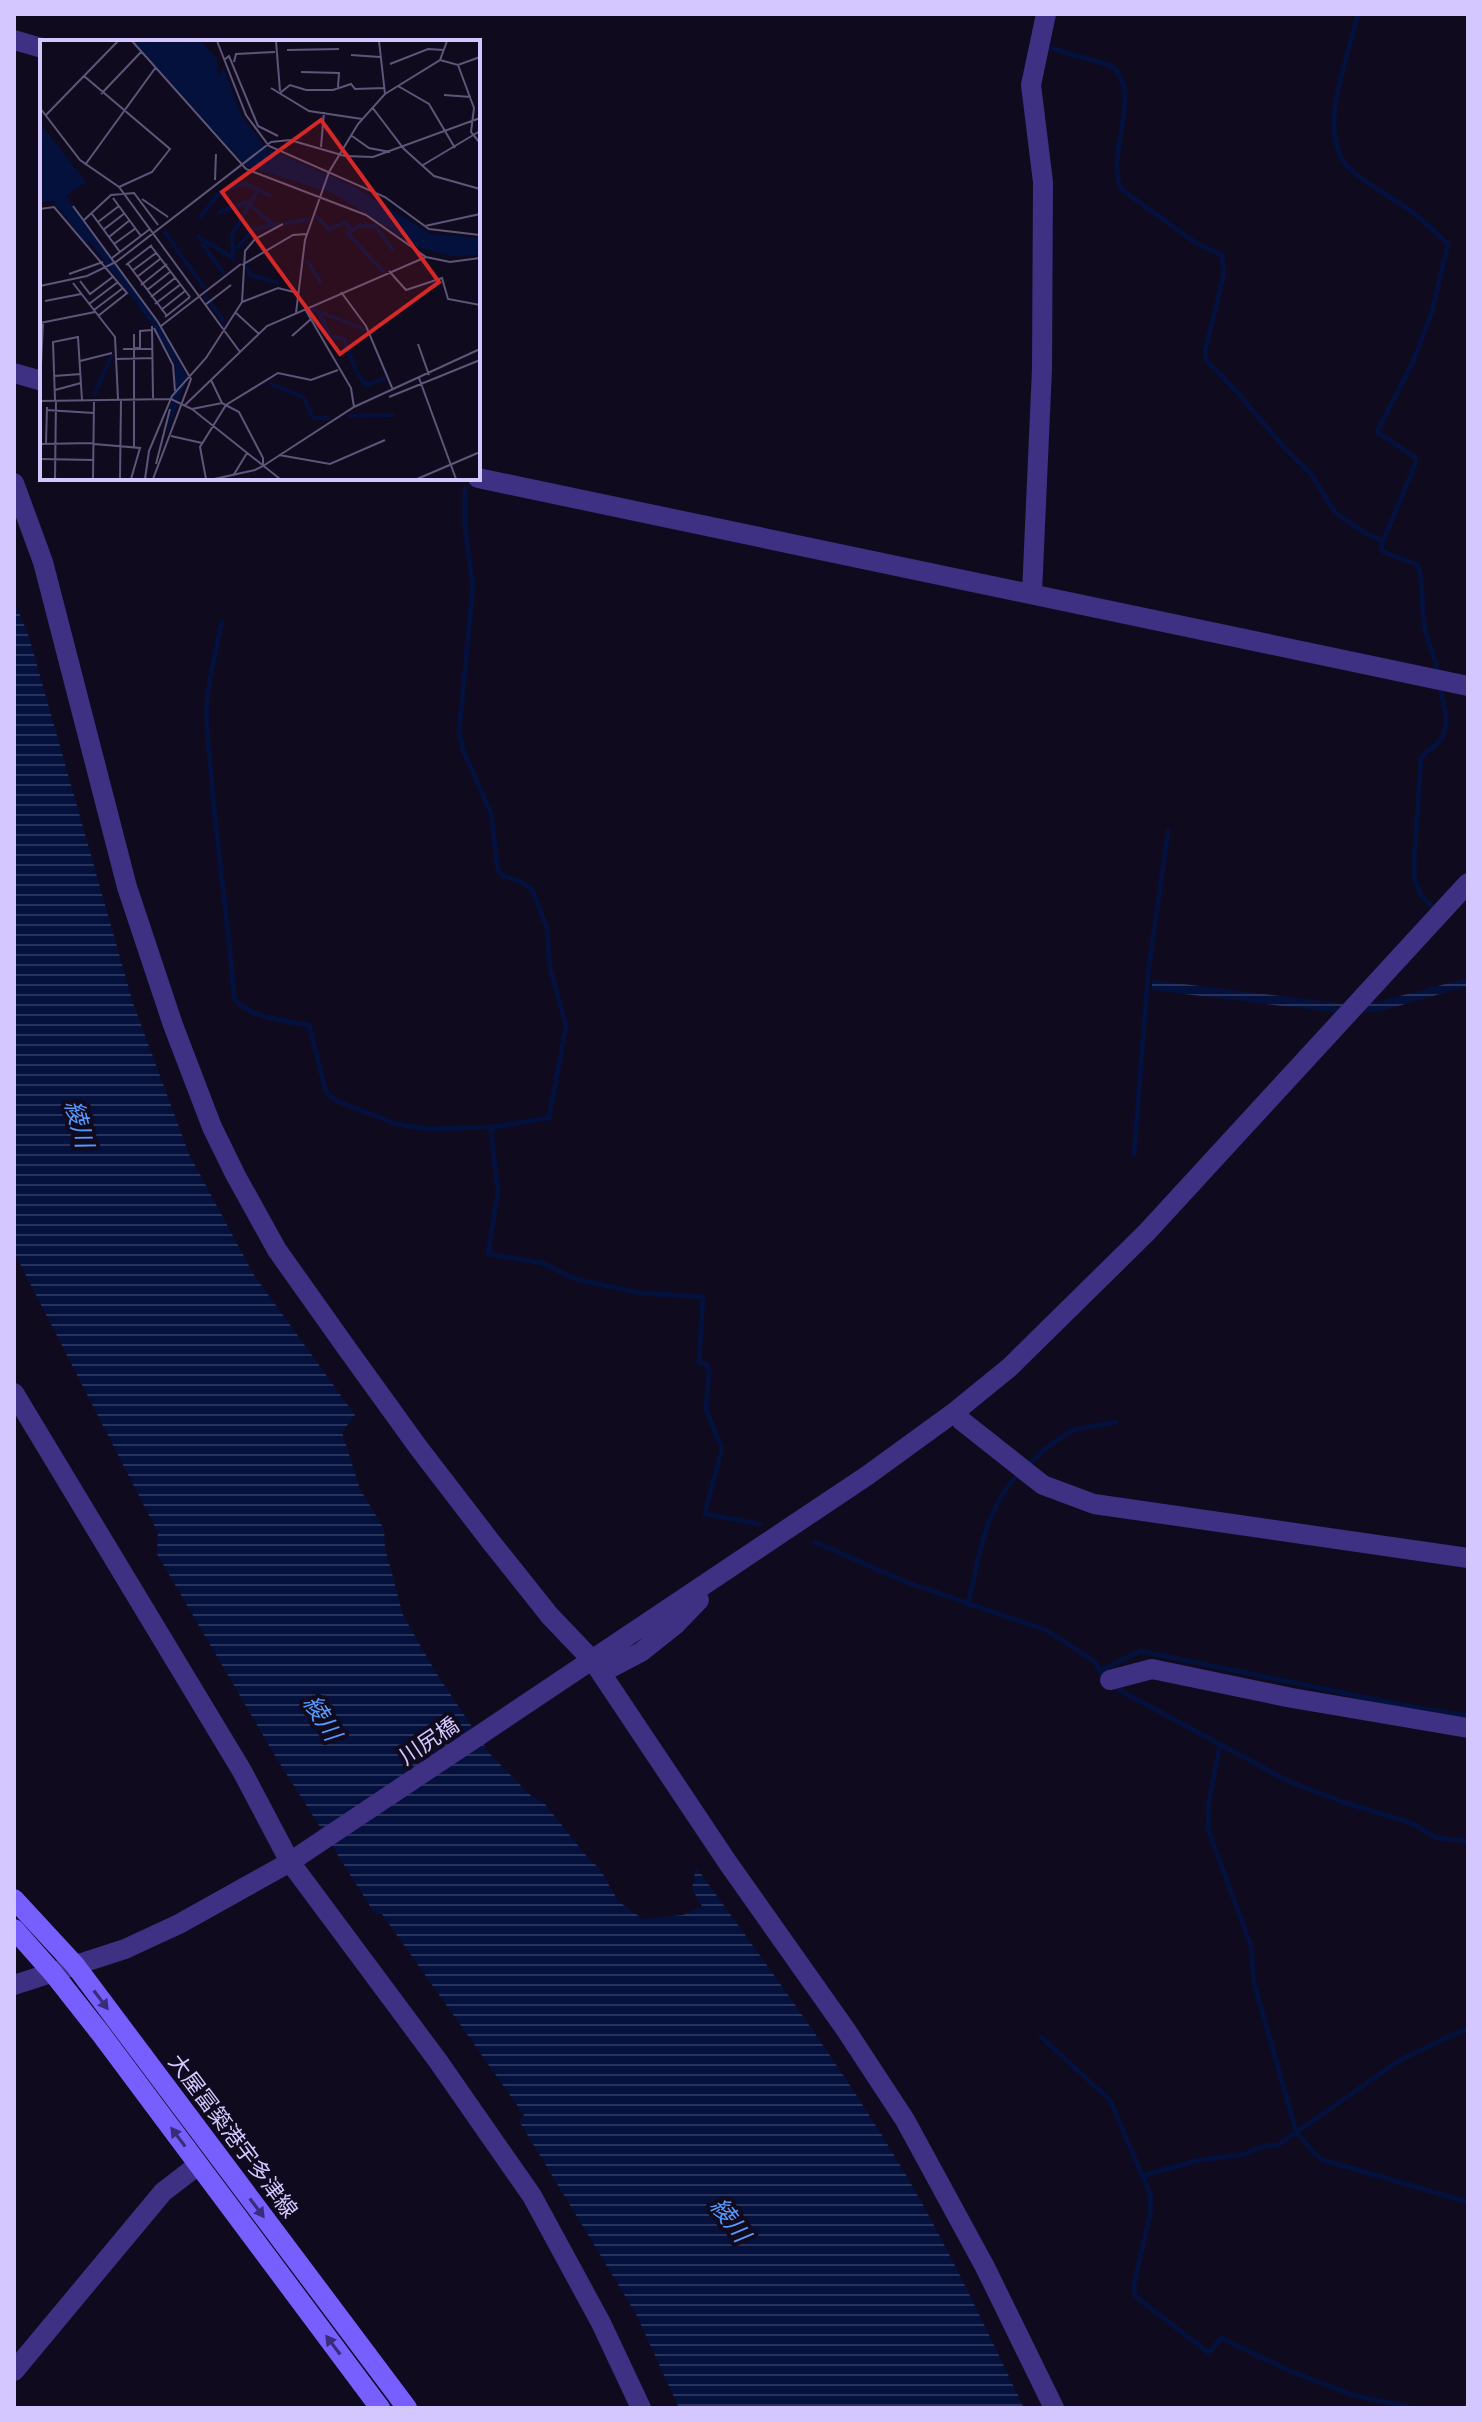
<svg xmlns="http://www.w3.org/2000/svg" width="1482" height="2422" viewBox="0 0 1482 2422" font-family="'Roboto Condensed','Noto Sans JP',sans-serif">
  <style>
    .water { fill: url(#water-rules) }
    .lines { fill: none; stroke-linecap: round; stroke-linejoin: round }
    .stream { stroke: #04113d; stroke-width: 5 }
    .street { stroke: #3e3082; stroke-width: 20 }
    .secondary { stroke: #775eff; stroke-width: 20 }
    .oneway { fill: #392c78 }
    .labels { text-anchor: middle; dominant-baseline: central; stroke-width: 8; stroke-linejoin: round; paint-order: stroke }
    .street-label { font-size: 22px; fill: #d4c7ff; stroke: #100a1e }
    .water-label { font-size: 24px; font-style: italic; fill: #559aff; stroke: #100a1e }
    .inset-river { fill: none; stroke: #04113d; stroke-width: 4 }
    .inset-road { fill: none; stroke: #5e5678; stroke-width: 2 }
    .view { fill: #d62828; fill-opacity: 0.15; stroke: #d62828; stroke-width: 4 }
    .inset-edge { fill: none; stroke: #d4c7ff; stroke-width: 4 }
  </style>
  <defs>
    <pattern id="water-rules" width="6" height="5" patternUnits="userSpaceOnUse" patternTransform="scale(2)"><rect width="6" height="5" fill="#04113d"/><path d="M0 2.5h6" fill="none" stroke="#28325a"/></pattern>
  </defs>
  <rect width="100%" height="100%" fill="#100a1e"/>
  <path class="water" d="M 14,601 L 29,637 L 133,1003 L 189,1154 L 254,1275 L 355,1415 L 342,1432 L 360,1489 L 384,1529 L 385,1547 L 403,1615 L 435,1671 L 490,1754 L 530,1795 L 544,1803 L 588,1858 L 600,1869 L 618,1901 L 643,1919 L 683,1915 L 702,1906 L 692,1889 L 696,1867 C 770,1969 845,2071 909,2180 C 951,2253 987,2331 1024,2408 L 679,2408 L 636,2314 L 519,2121 L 524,2115 L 382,1914 L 375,1914 L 277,1759 L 157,1554 L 158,1533 L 14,1252 Z
    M 1468,978 L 1468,986 L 1377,1012 L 1339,1013 L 1152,990 L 1152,980 L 1345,1004 L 1377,1002 Z"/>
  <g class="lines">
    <path class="stream" d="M 1358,14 C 1349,55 1314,135 1350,169 C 1369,187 1395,198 1416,215 C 1427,224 1438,234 1448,244 L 1432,312 L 1413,362 L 1377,432 L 1416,458 L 1415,465 L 1383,541
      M 1047,47 L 1112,66 C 1144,94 1105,152 1121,189 L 1197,244 L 1222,255 L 1224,273 L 1205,351 L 1206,360 L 1237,392 L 1287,451 L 1311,474 L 1335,512 L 1361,531 L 1383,541 L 1381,549 L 1384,552 L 1418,565 C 1424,584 1421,603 1424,623 C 1426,640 1435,656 1438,673
      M 222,622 C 216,648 210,674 207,700 C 205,728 210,757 212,785 C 218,857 229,927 234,998 C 248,1018 287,1021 309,1025 L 326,1092 L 337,1101 L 396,1124 L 429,1129 L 493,1127 L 549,1118 L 566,1026 L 550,968 L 547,929 L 532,889 L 521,882 L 503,876 L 498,870 L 491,813 L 463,750 L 459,732 L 473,587 L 465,528 L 465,489
      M 1433,907 L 1421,896 L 1415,881 L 1414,863 L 1421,758 C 1427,751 1436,746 1441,739 C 1451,725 1443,702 1440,687
      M 493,1127 L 491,1132 L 498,1191 L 488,1254 L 542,1263 L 575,1279 L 640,1293 L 703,1297 L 699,1363 L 707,1364 L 709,1372 L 706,1410 L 722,1448 L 705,1514 L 760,1524
      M 1134,1155 L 1148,974 L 1168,831
      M 1026,1467 L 1045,1449 L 1072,1430 L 1116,1422
      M 815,1542 L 906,1582 L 1046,1630 L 1095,1662 L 1105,1679
      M 968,1605 C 979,1556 984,1511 1019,1473
      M 1100,1671 L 1140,1651 L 1402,1705 L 1468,1716
      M 1112,1686 L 1290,1782 L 1343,1802 L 1411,1823 L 1437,1838 L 1468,1841
      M 1220,1745 L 1209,1801 L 1208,1829 L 1251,1946 L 1254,1983 L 1296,2131 L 1314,2153 L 1323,2160 L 1468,2202
      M 1041,2037 L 1110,2100 L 1151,2196 L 1150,2215 L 1134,2284 L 1135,2296 L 1209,2353 L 1221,2338 L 1290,2371 L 1353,2395 L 1414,2408
      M 1142,2176 L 1199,2160 L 1245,2154 L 1264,2146 L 1278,2145 L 1400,2060 L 1468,2028"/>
    <path class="street" d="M 14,40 L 42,48
      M 14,373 L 42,381
      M 478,478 L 1468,686
      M 14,483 L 43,562 L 127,887 L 173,1025 L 212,1127 L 236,1176 L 277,1250 L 348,1350 L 418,1447 L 491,1542 L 550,1616 L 593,1661 L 728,1863 L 846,2030 L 905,2120 L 985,2267 L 1054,2408
      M 1032,593 L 1042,369 L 1043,182 L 1031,85 L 1046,14
      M 14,1393 L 242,1771 L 290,1862 L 438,2061 L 532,2196 L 601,2323 L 641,2408
      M 956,1411 L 962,1421 L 1043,1485 L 1094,1504 L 1468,1558
      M 601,1673 L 641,1652 L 675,1625 L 699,1600
      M 1110,1680 L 1152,1669 L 1292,1698 L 1468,1728
      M 14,1985 L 125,1949 L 179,1924 L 290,1862 L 868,1475 L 956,1411 L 1010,1367 L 1147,1232 L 1468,883
      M 14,2371 L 163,2192 L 198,2165"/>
    <path class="secondary" d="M 14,1899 L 75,1965 L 407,2408
      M 14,1929 L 53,1973 L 101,2034 L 380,2408"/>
  </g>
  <defs><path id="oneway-solid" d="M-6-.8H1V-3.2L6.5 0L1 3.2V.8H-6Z" transform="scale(2)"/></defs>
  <g class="oneway">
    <use href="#oneway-solid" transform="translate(101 2000) rotate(53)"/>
    <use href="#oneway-solid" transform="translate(178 2137) rotate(-127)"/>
    <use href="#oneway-solid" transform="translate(257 2208) rotate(53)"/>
    <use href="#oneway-solid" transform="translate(333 2345) rotate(-127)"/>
  </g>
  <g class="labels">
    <g class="street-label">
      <text transform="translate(429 1741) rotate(-34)">川尻橋</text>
      <text transform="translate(233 2136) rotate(53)">大屋冨築港宇多津線</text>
    </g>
    <g class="water-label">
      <text transform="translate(79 1124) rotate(75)">綾川</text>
      <text transform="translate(322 1718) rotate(58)">綾川</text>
      <text transform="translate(730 2220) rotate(53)">綾川</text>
    </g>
  </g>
  <g transform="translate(40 40)">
    <rect width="440" height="440" fill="#100a1e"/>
    <path d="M 93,1 L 161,1 L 177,18 L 178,36 L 184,28 L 201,75 L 226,108 L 313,146 L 391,194 L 440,198 L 440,215 L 412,216 L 380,208 L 294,154 L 206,126 ZM 0,83 L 46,142 L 26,156 L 121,287 L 147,337 L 127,394 L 136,326 L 113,286 L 49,201 L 45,203 L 12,161 L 0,162 Z" fill="#04113d"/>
    <path class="inset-river" d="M 177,173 L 207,162 L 232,184M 276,176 L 289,189 L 305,182 L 311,190M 160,178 L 178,154 L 204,143 L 231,156M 244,184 L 269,179M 124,191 L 165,249M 157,196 L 193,218 L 192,195 L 217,152M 162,203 L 184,234M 196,209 L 214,189 L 238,184M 267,220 L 281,243M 207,226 L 210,235 L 239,243M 344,232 L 308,194 L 318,186 L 335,186 L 354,211M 165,256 L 185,283M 272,269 L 326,290M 280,274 L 290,296 L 304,299 L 317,333M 318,334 L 326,345 L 346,338M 229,343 L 263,357 L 273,378 L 290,378M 54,356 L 72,314M 308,376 L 354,375"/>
    <path class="inset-road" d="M 92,1 L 206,129 L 326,175 L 386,217 L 410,222 L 440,218M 177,1 L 206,75 L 229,106 L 345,157 L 389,189 L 440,195M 236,1 L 240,51M 247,10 L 299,9M 311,15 L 340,17M 184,20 L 189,16 L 218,86 L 238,96M 400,20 L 418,25 L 440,17M 194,22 L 196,14 L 235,12M 350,24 L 388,9 L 404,10M 418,25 L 434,68 L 431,92 L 440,103M 261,32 L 299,33 L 298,47M 44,36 L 130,109 L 112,132 L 79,147M 358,46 L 389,64 L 415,108M 231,48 L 269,71 L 322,79M 240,53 L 250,45 L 266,50 L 293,50 L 311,44 L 315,49 L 345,48M 61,54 L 102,11M 345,54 L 400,20 L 407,1M 404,55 L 431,57M 332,67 L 364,109 L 394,136 L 440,149M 0,68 L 40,120 L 79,147 L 200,312M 6,75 L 78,1M 312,96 L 329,108 L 350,112M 281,107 L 284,72M 45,125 L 116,27M 383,125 L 440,91M 175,140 L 176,114M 73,158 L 101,196M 102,159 L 128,177M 33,166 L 118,282 L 151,339 L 113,439M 0,169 L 14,167 L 87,253 L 58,276M 52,174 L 80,212M 44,180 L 71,155 L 94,153 L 118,185M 58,182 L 79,166M 385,186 L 440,174M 63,190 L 85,173M 69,197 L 90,180M 74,204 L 96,188M 111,206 L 150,257M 72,218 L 110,189M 88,224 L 127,276M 86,225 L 112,205M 202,225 L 253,195 L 267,194M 92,231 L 116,213M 349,231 L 366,250 L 402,238 L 408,259 L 440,265M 29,234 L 63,222M 97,237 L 120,219M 40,241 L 50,254 L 74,236M 33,243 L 75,297 L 78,359M 101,245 L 127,224M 0,246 L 47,236 L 76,222 L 231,102 L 250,100 L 305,116 L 333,117 L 440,78M 107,250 L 130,232M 301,252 L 326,286 L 353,350M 111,257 L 135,238M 5,261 L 41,254M 202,262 L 238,248 L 258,253M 49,264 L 78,242M 115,264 L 141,244M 165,265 L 191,245M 265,269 L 311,348 L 314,367M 54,270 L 83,248M 121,270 L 145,251M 196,273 L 219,294M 256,273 L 265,200 L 289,132 L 318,84 L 345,54 L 339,1M 125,277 L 150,257M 0,283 L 55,272M 112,286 L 113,358M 121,286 L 201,224M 114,288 L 133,325 L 135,351M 94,294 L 94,408M 252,296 L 271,279M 378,304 L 389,335M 94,308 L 100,308 L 100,291 L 112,290M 83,309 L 113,309M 77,319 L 113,318M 40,321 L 72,313M 14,336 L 41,334M 379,338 L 416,439M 171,340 L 182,363M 0,346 L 3,282M 15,350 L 41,343M 349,357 L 440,320M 15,360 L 13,302 L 38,297 L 42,360M 0,361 L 131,359 L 152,369 L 240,439M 145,365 L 227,286 L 386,217M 152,369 L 182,363 L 199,372 L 223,418 L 223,426 L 215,430 L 174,439M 6,370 L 54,373M 131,396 L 162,403M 0,404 L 54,403M 6,404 L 7,367M 54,404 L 100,408 L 91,439M 239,415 L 290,424 L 345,400M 0,419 L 54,420M 116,424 L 130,369M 223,426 L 314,367 L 440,309M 193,436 L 207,413M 15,439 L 16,360M 53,439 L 54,360M 80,439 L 81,359M 105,439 L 109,411 L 132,356 L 166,318 L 202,262 L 205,211 L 215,199 L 243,184M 166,439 L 160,407 L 186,365 L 238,333 L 271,340 L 298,330M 377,439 L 440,412"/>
    <path class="view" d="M 281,80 L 399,242 L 300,314 L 182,152 Z"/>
    <rect width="440" height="440" class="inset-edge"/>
  </g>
  <rect width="1482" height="2422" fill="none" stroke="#d4c7ff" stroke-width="32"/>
</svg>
